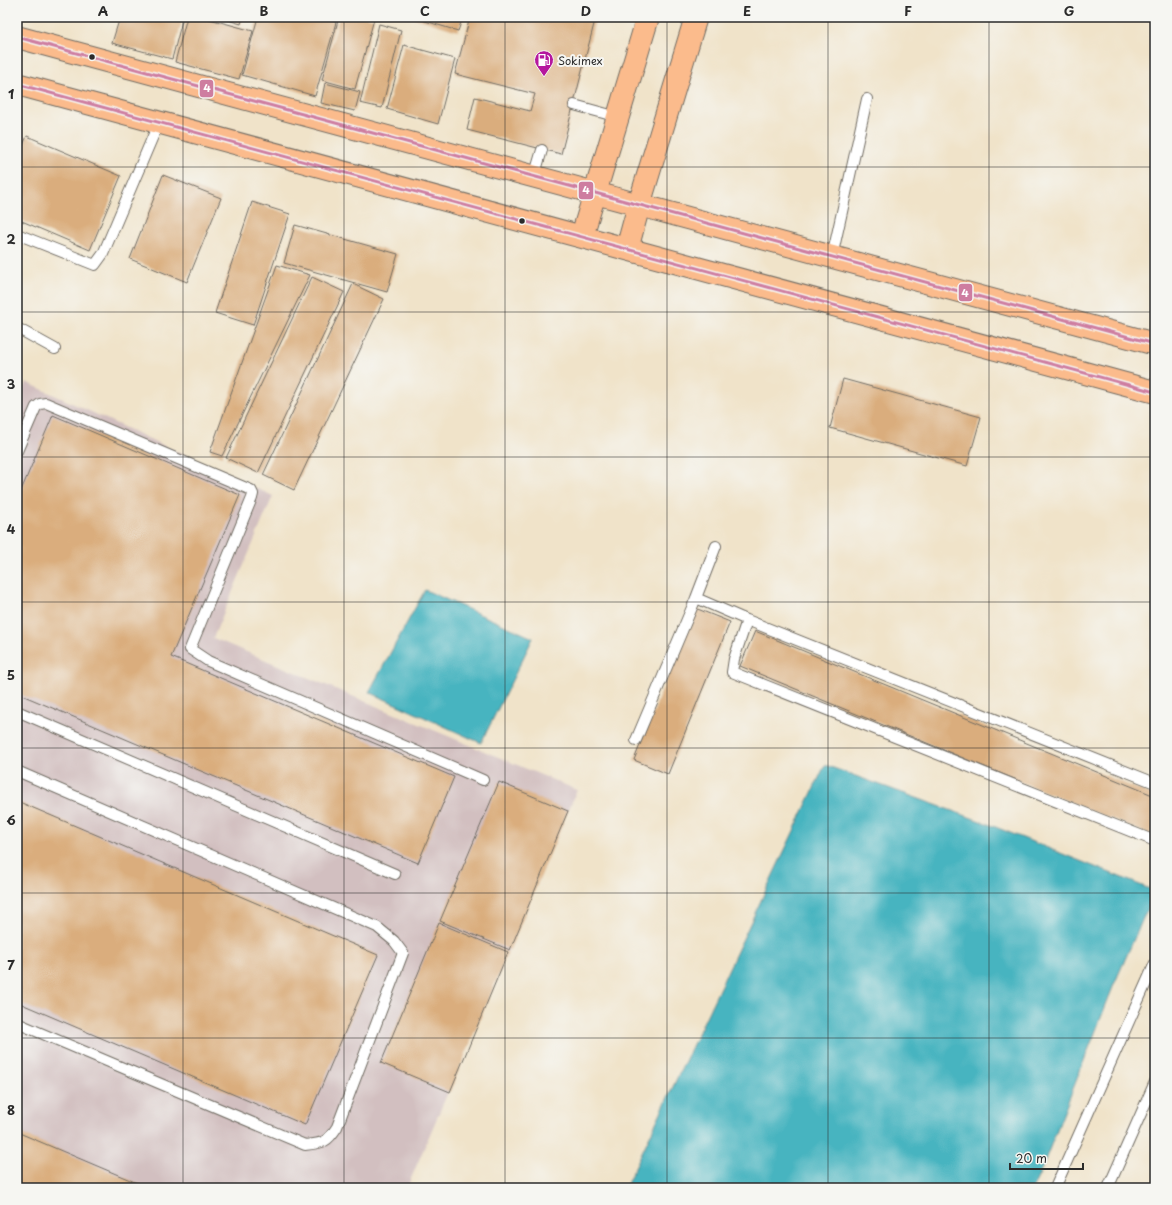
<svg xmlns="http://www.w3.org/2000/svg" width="1172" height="1205" viewBox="0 0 1172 1205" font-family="'Playpen Sans',sans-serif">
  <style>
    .industrial { fill: #d2bfc0 }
    .water { fill: #46b4c0; stroke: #387076 }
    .building { fill: #daad7d }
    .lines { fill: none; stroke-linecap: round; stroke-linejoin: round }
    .service-casing { stroke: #706b62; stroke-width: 12 }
    .primary-casing { stroke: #706b62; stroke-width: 24 }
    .service { stroke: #fff; stroke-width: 10 }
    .primary { stroke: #fbbb8c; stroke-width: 22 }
    .bus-1-casing { stroke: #f6f6f2; stroke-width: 6 }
    .bus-1 { stroke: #ce7da0; stroke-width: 3 }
    .grid { fill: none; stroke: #2b2b2b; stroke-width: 1; stroke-opacity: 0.55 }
    .bus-dot { fill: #2b2b2b; stroke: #f6f6f2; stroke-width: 1.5 }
    .labels { text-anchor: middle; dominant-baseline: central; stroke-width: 4; stroke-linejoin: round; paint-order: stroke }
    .poi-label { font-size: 11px; fill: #2b2b2b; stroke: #f6f6f2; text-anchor: start }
    .line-badge { stroke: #f6f6f2; stroke-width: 1.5 }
    .badge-label { font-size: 11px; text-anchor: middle; font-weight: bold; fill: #fff }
    .neatline { fill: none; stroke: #2b2b2b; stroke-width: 1.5 }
    .grid-label { font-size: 13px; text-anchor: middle; font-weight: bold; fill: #2b2b2b }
  </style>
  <rect width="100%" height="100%" fill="#f6f6f2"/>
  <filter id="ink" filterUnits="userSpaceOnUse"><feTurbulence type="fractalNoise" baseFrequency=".025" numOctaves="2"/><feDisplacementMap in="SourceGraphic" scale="8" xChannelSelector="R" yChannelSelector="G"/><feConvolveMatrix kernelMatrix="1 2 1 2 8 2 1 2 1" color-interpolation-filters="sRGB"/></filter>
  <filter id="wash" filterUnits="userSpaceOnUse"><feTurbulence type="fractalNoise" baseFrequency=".012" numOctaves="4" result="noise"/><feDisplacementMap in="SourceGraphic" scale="16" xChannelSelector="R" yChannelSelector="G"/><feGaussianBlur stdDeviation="0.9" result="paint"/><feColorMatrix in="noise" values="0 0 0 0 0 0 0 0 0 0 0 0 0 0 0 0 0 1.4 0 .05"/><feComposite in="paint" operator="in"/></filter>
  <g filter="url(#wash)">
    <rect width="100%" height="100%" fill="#f0e3c9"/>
    <path class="industrial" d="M 26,382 L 273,496 L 213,638 L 577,790 L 407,1188 L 17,1188 L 17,402 Z"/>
    <path class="water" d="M 425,590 L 533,638 L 481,743 L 369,692 Z
      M 825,765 L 983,822 L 1155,891 L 1113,987 L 1040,1173 L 1033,1188 L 636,1188 L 627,1184 Z"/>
    <g id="blocks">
      <path class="building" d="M 120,17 L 183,17 L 172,59 L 112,43 Z
        M 187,17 L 202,17 L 253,31 L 239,79 L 175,62 Z
        M 218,17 L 243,17 L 241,24 Z
        M 258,17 L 318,17 L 336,22 L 315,96 L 242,75 Z
        M 339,17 L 366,17 L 374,19 L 355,89 L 322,80 Z
        M 412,17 L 463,17 L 458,31 Z
        M 470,17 L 583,17 L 595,20 L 561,154 L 467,130 L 475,97 L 530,111 L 535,94 L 455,74 Z
        M 379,24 L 401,30 L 382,108 L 360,103 Z
        M 404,45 L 455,59 L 438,124 L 387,109 Z
        M 325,83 L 360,92 L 355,111 L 321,103 Z
        M 27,136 L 121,176 L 90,250 L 17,219 L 17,159 Z
        M 163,175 L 221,198 L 187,282 L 130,259 Z
        M 252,202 L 290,214 L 253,325 L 215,313 Z
        M 295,225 L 398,254 L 387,292 L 284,263 Z
        M 277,265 L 310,275 L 222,456 L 210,452 Z
        M 312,277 L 344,292 L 258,473 L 226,458 Z
        M 353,284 L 384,299 L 294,490 L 263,475 Z
        M 843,379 L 981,417 L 967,466 L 830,428 Z
        M 53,415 L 240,495 L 171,657 L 454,777 L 418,863 L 17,693 L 17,500 Z
        M 695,608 L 730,622 L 668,774 L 634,760 Z
        M 755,631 L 1155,796 L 1155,837 L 740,666 Z
        M 499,782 L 568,811 L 510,950 L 440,921 Z
        M 17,801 L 378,955 L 305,1125 L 17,1002 Z
        M 439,923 L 508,952 L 450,1092 L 381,1063 Z
        M 17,1132 L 149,1188 L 17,1188 Z"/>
    </g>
  </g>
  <g filter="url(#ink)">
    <use href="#blocks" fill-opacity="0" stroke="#706b62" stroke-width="1"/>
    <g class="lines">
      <g class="service-casing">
        <path id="service" d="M 574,105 L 618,117
          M 534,177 L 542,150
          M 17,234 L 95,265 L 103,254 L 159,122
          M 832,257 L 867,99
          M 17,328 L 55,349
          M 17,451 L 36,407 L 40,404 L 46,403 L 251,490 L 253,494 L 252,498 L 190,649 L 208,661 L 483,780
          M 716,546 L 696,598 L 747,620 L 734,659 L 732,672 L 1155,841
          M 747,620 L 1155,783
          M 17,711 L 395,874
          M 636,740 L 696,598
          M 17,771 L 377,927 L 394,941 L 403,953 L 337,1127 C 327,1143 323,1143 305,1145 L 17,1023
          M 1055,1188 L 1155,963
          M 1108,1188 L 1155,1082"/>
      </g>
      <g class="primary-casing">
        <path id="primary" d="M 17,37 L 1155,344
          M 17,84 L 1155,392
          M 582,236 L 648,17
          M 627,249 L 639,205 L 696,17"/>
      </g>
      <use href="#service" class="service"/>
      <use href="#primary" class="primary"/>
      <g class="bus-1-casing">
        <path id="bus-1" d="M 17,37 L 1155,344
          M 17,84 L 1155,392"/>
      </g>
      <use href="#bus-1" class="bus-1"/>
    </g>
  </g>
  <path class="grid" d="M 183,17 L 183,1188M 344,17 L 344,1188M 505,17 L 505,1188M 667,17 L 667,1188M 828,17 L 828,1188M 989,17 L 989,1188M 17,167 L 1155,167M 17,312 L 1155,312M 17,457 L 1155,457M 17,602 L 1155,602M 17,748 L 1155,748M 17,893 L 1155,893M 17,1038 L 1155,1038"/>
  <defs>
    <g id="fuel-pin" transform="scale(1)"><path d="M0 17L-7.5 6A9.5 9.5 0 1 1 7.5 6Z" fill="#b5179e" stroke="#f6f6f2"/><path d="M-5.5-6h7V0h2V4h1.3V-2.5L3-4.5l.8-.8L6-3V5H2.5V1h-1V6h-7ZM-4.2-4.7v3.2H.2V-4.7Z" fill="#fff"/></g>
  </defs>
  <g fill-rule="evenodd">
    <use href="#fuel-pin" x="544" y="60"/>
  </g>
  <g class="bus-dot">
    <circle cx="92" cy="57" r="3.5"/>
    <circle cx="522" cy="221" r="3.5"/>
  </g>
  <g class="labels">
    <g class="poi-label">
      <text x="558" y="60">Sokimex</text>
    </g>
  </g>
  <g class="line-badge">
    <rect x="199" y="79" width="15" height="19" rx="4" fill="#ce7da0"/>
    <rect x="578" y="181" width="16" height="19" rx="4" fill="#ce7da0"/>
    <rect x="958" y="283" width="15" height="19" rx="4" fill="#ce7da0"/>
  </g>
  <g class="badge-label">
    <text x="207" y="92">4</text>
    <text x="586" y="194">4</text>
    <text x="965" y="297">4</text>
  </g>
  <rect width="1172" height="1205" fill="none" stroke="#f6f6f2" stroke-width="44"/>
  <path d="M1010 1163v6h73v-6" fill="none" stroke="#2b2b2b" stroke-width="2"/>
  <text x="1016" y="1163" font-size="12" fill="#2b2b2b" stroke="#f6f6f2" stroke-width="3" paint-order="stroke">20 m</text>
  <rect x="22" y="22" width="1128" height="1161" class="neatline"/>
  <g class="grid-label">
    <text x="103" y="16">A</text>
    <text x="264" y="16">B</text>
    <text x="425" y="16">C</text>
    <text x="586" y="16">D</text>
    <text x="747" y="16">E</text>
    <text x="908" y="16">F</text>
    <text x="1069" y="16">G</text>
    <text x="11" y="99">1</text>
    <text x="11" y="244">2</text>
    <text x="11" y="389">3</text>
    <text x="11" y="534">4</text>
    <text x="11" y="680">5</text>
    <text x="11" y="825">6</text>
    <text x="11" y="970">7</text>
    <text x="11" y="1115">8</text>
  </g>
</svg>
